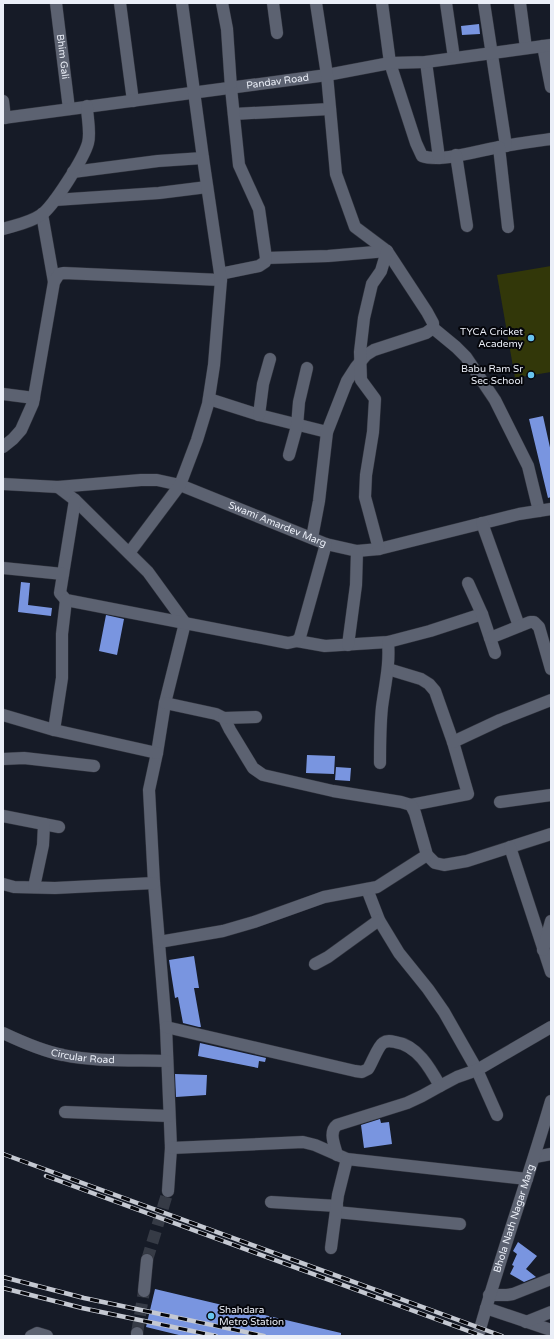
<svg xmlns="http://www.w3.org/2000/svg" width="554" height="1339" viewBox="0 0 554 1339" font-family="'Varela Round',sans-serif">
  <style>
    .green { fill: #323709 }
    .building { fill: #7995e0 }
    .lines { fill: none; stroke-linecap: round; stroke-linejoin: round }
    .minor-tunnel { stroke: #363b46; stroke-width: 12; stroke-dasharray: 12 6; stroke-linecap: butt }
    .minor-casing { stroke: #31343e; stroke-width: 13 }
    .minor { stroke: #5c6271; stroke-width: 12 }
    .rail-casing { stroke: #c4c8d1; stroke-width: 4.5 }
    .rail { stroke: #05060b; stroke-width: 3; stroke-dasharray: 9; stroke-linecap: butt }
    .poi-dot { fill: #68c4f0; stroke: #05060b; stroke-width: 1.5 }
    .labels { text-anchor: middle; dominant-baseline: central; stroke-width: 4; stroke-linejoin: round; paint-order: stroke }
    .street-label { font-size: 10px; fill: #eaeef7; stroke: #05060b }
    .poi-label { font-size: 10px; fill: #eaeef7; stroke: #05060b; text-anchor: end }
  </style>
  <rect width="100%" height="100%" fill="#161b27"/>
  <path class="green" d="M 551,266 L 551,372 L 515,378 L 497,275 Z"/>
  <path class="building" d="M 479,24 L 480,34 L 462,35 L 461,26 Z
    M 543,416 L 551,452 L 551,497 L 548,498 L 529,419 Z
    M 21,582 L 30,583 L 28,605 L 52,608 L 51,616 L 18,612 Z
    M 106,615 L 124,619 L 117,655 L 99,651 Z
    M 307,755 L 335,756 L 334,774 L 306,773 Z
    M 336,767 L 351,768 L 350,781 L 335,780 Z
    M 194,956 L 199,988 L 194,988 L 201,1027 L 199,1027 L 183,1023 L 178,997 L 175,998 L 169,960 Z
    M 200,1043 L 266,1058 L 265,1062 L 259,1061 L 258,1068 L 198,1056 Z
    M 175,1074 L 207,1075 L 206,1095 L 176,1097 Z
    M 380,1119 L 381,1123 L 389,1122 L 392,1144 L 364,1148 L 361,1125 Z
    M 518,1242 L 537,1256 L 526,1269 L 536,1277 L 524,1282 L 510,1274 L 514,1266 L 512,1265 L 517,1254 L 513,1251 Z
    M 155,1289 L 341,1333 L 341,1336 L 183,1336 L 146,1327 Z"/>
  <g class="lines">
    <path class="minor-tunnel" d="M 147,1260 L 168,1191
      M 137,1333 L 144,1291"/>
    <g class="minor-casing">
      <g id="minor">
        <path id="s1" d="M 56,3 L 69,109"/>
        <path d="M 120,3 L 133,101"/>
        <path d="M 273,3 L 277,33"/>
        <path d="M 382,3 L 390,63 L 416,143 L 422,156 C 442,163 483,149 505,146 C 520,143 536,141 551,139"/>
        <path d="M 446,3 L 454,58"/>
        <path d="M 484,3 L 506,146"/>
        <path d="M 520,3 L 526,48"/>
        <path d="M 543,46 L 551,87"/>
        <path d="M 426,62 L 439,158"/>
        <path d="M 3,101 L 5,118"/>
        <path d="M 234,114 L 330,109"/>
        <path id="s2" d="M 3,118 L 327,75 L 390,63 L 426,62 L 551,45"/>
        <path d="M 499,147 L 508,227"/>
        <path d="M 456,155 L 467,226"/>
        <path d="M 73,172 L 158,161 L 203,158"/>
        <path d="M 55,200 L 159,193 L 207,187"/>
        <path d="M 42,214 L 54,282"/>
        <path d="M 3,229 C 16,225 29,223 41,215 C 53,207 84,158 88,143 C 91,132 87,117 87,106"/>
        <path d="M 266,258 L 328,256 L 387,251"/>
        <path d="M 220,274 L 259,266 L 265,262 L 266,258 L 259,209 L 239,165 L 231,88 L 227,29 L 222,3"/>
        <path d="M 433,328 L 456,347 L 466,357 L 495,400 L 528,466 L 539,511"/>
        <path d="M 3,394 L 34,398"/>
        <path d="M 209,399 L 259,415 L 327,432"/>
        <path d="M 259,415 L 263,384 L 270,359"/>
        <path d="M 3,447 L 13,439 L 21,430 L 33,403 L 54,282 L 59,274 L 64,273 L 221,280"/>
        <path d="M 289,455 L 297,426 L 299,402 L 307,368"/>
        <path id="s3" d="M 3,484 L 58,487 L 141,480 L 157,480 L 180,485 L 326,544 L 357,551 L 379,549 L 519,514 L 551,509"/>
        <path d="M 58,487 L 75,500 L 148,572 L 185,623 L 165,703 L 157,753 L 149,790 L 154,883 L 166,1027 L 171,1148 L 168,1191"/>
        <path d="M 75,500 L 60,593 L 66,600 L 288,643 L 297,641 L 325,646 L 388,642 L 430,631 L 482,614"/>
        <path d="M 482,523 L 519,626"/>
        <path d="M 312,538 L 319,501 L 327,432 L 347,381 L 356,367 L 366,355 L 374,350 L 426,333 L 433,328 L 433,323 L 427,312 L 387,251 L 355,227 L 336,174 L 327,75 L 316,3"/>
        <path d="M 379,549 L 365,497 L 366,475 L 373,432 L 375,399 L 361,380 L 360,352 L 364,318 L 372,284 L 381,271 L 387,251"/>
        <path d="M 129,553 L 180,485 L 197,440 L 208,404 L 214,365 L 221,280 L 203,158 L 182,3"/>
        <path d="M 3,568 L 63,574"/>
        <path d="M 468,583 L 482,614 L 495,653"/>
        <path d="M 490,638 L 530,622 L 534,622 L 539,627 L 551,669"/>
        <path d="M 297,641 L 300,637 L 326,544"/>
        <path d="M 348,645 L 356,585 L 357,551"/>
        <path d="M 165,703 L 216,714 L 224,718 L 230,730 L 253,768 L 263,775 L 333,791 L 401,802 L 411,805 L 468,794 L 453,742 L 435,691 L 429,684 L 421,679 L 388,669"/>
        <path d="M 3,715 L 54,730 L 157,753"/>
        <path d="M 224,718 L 256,717"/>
        <path d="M 54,730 L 62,678 L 62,634 L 66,600"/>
        <path d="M 453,742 L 500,720 L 551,700"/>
        <path d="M 3,759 L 24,758 L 94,766"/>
        <path d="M 380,763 C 380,744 380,726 382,707 C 385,684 390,665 388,642"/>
        <path d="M 500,802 L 551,795"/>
        <path d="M 411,805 L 415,813 L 427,855 L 435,863 L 444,865 L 467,861 L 551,834"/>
        <path d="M 3,816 L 59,827"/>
        <path d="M 510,847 L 551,972"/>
        <path d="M 3,884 L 14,887 L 55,888 L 154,883"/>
        <path d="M 34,887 L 43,845 L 44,824"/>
        <path d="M 367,889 L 379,920 L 399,953 L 428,989 L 444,1012 L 477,1070 L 497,1115"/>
        <path d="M 159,942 L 223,931 L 254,922 L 324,897 L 377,887 L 427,855"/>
        <path d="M 543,950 L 551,921"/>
        <path d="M 315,964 L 328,957 L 379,920"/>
        <path d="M 166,1027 L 355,1071 L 362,1072 L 368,1069 C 372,1063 378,1046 383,1043 C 387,1040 391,1041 395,1042 C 417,1045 430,1068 440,1086"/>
        <path id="s4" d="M 3,1033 C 22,1042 42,1051 63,1055 C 95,1062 134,1060 167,1061"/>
        <path d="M 65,1112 L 169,1116"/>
        <path d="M 171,1148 L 303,1142 L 315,1145 L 347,1159 L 527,1179"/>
        <path d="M 337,1155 C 335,1146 328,1132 337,1125 L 407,1103 L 422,1096 L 440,1086 L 457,1077 L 477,1070 L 551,1027"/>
        <path d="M 535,1157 L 551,1154"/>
        <path d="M 271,1202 L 337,1206"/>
        <path d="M 336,1212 L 460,1224"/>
        <path d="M 331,1248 L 338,1195 L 347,1159"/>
        <path d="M 144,1291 L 147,1260"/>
        <path d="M 489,1295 L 507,1295 L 513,1294 L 551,1279"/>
        <path d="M 486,1308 L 551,1330"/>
        <path d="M 526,1322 L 551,1312"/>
        <path d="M 31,1336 L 37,1333 L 47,1336"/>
        <path d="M 137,1336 L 137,1333"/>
        <path id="s5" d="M 478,1336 C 500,1257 528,1180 551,1101"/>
      </g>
    </g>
    <use href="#minor" class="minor"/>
    <g class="rail-casing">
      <path id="rail" d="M 3,1154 L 502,1336
        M 46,1176 L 482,1336
        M 3,1277 L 84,1298 L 264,1336
        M 3,1288 L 82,1308 L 216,1336"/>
    </g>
    <use href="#rail" class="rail"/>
  </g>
  <g class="poi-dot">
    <circle cx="531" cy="338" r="4"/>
    <circle cx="531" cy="375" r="4"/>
    <circle cx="211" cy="1316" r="4"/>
  </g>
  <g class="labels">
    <g class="street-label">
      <text stroke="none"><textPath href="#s1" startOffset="54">Bhim Gali</textPath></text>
      <text stroke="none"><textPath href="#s2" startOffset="277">Pandav Road</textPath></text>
      <text stroke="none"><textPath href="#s3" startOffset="283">Swami Amardev Marg</textPath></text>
      <text stroke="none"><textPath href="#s4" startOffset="84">Circular Road</textPath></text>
      <text stroke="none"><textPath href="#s5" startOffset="123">Bhola Nath Nagar Marg</textPath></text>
    </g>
    <g class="poi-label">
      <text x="523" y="332">TYCA Cricket<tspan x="523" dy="12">Academy</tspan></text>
      <text x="523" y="369">Babu Ram Sr<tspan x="523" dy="12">Sec School</tspan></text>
      <text x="219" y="1310" text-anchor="start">Shahdara<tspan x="219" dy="12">Metro Station</tspan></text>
    </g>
  </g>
  <rect width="554" height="1339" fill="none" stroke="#eaeef7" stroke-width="8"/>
</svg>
